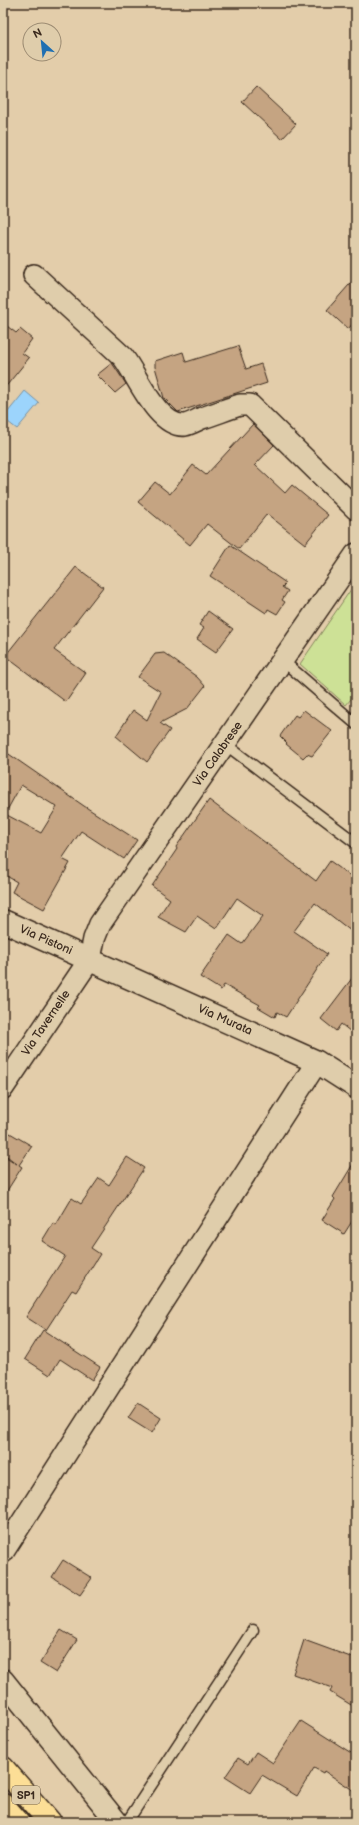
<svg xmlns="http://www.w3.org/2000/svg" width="359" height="1825" viewBox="0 0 359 1825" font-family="'Balsamiq Sans',sans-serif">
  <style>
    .green { fill: #cde196; stroke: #84865a }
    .water { fill: #9cd4fc; stroke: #7590a3 }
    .building { fill: #c5a482; stroke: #3b2a1e; fill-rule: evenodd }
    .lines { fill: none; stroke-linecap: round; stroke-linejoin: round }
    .service-casing { stroke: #3b2a1e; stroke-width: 13 }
    .minor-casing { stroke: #3b2a1e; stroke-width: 24 }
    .tertiary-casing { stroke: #3b2a1e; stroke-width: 25 }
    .trunk-casing { stroke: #3b2a1e; stroke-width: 25 }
    .service { stroke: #dfcdab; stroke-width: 10 }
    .minor { stroke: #dfcdab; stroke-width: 21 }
    .tertiary { stroke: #dfcdab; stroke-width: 22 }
    .trunk { stroke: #fcde96; stroke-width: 22 }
    .labels { text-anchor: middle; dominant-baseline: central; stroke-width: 3.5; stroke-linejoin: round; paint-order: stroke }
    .shield { fill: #dfcdab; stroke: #6c5b48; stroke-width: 1 }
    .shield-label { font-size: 11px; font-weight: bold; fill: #3b2a1e }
    .street-label { font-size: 12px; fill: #3b2a1e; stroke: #dfcdab }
  </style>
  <rect width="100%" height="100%" fill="#e3cdaa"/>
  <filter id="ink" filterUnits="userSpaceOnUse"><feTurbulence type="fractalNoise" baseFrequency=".025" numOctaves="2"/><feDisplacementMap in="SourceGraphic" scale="8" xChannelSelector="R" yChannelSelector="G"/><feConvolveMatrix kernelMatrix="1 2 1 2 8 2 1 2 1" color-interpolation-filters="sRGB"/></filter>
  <g filter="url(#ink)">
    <path class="green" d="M 356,582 L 356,693 L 346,705 L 300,664 Z"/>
    <path class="water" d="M 25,391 L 39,403 L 17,429 L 3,418 Z"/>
    <path class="building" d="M 256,87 L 296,124 L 282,139 L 242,102 Z
      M 356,277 L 356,320 L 348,329 L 327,310 Z
      M 3,323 L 16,333 L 20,329 L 32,339 L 22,353 L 29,358 L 3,390 Z
      M 238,346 L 246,369 L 261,364 L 267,383 L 178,412 L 164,398 L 155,367 L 155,361 L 183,352 L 186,362 Z
      M 112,363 L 126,384 L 115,393 L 97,375 Z
      M 253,424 L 274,445 L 255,465 L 285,493 L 292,485 L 328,515 L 305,544 L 267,514 L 239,549 L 207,524 L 190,545 L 138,502 L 155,482 L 170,494 L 193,465 L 206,475 Z
      M 230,545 L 286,583 L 282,587 L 288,591 L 282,600 L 285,602 L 277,614 L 268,609 L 266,613 L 210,576 Z
      M 76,567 L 103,587 L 54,650 L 86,673 L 66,702 L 5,656 Z
      M 208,611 L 233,629 L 216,652 L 197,639 L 204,628 L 199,625 Z
      M 164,653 L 197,677 L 205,686 L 187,709 L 160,723 L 170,730 L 147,762 L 116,736 L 133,710 L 147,720 L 161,692 L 138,677 L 155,654 Z
      M 304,710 L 332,731 L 312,756 L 307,754 L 303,758 L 286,744 L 287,743 L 280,736 L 295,715 L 298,717 Z
      M 3,750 L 84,806 L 137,840 L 124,859 L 81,831 L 62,859 L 70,863 L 44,909 L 12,892 L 17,882 L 3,874 ZM 21,785 L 57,807 L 41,833 L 5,814 Z
      M 209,800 L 316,881 L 330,861 L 356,880 L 356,935 L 315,903 L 294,931 L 327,954 L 286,1017 L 277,1012 L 275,1017 L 258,1007 L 260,1005 L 224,985 L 221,990 L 200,977 L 229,935 L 242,944 L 263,916 L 237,898 L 216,929 L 197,916 L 186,932 L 158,917 L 170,899 L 152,886 L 177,849 L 176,847 Z
      M 356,973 L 356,1036 L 341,1024 L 336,1031 L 321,1019 Z
      M 3,1129 L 32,1146 L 19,1165 L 22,1167 L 3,1197 L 3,1155 L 17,1164 L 3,1153 Z
      M 127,1157 L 144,1168 L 91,1248 L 100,1254 L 76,1292 L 72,1290 L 46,1330 L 26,1317 L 65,1256 L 42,1241 L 53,1223 L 56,1225 L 72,1198 L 81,1204 L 99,1178 L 109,1185 Z
      M 356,1159 L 356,1215 L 344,1234 L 322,1220 L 335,1199 L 333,1197 Z
      M 43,1330 L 100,1367 L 92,1380 L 60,1359 L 50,1375 L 25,1359 Z
      M 138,1403 L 161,1418 L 152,1433 L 128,1418 Z
      M 63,1560 L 92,1578 L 80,1595 L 52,1577 Z
      M 61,1630 L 77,1640 L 56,1673 L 40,1663 Z
      M 304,1640 L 356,1659 L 356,1708 L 330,1692 L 332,1688 L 293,1674 Z
      M 301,1721 L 356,1756 L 356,1792 L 324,1771 L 323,1773 L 314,1768 L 297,1796 L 262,1775 L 250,1793 L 225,1777 L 238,1758 L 248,1764 L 256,1752 L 273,1763 Z"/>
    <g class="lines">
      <g class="service-casing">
        <path id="service" d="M 283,661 L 356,724
          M 225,744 L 356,843
          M 127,1822 L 253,1630"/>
      </g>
      <g class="minor-casing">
        <path id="minor" d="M 34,275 L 123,357 C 137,375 158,428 185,425 C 190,424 197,420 202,418 C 215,414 227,409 240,405 L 250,405 L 356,509
          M 3,1088 L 90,959 L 94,939 L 100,924 L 356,554
          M 3,1552 L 317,1062
          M 3,1680 L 117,1822"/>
      </g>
      <g class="tertiary-casing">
        <path id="tertiary" d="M 3,921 L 317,1062 L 356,1087"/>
      </g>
      <g class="trunk-casing">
        <path id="trunk" d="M 3,1768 L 50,1822
          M 3,1805 L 18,1822"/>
      </g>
      <use href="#service" class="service"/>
      <use href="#minor" class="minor"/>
      <use href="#tertiary" class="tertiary"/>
      <use href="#trunk" class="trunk"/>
    </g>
  </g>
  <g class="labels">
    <rect class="shield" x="12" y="1786" width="28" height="18" rx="3"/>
    <g class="shield-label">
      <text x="26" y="1795">SP1</text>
    </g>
    <g class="street-label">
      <text transform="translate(218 754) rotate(-55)">Via Calabrese</text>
      <text transform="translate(46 940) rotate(24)">Via Pistoni</text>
      <text transform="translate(225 1020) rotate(24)">Via Murata</text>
      <text transform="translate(46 1023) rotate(-56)">Via Tavernelle</text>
    </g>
  </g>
  <rect width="359" height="1825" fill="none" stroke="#dfcdab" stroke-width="16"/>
  <rect x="8" y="8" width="343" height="1809" fill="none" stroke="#3b2a1e" stroke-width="1.5" filter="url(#ink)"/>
  <g transform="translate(42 42) rotate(333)"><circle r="19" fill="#dfcdab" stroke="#9d8c73"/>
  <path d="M0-3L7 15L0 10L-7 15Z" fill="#1f6fb2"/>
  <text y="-6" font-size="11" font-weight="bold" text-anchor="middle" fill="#3b2a1e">N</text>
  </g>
</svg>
